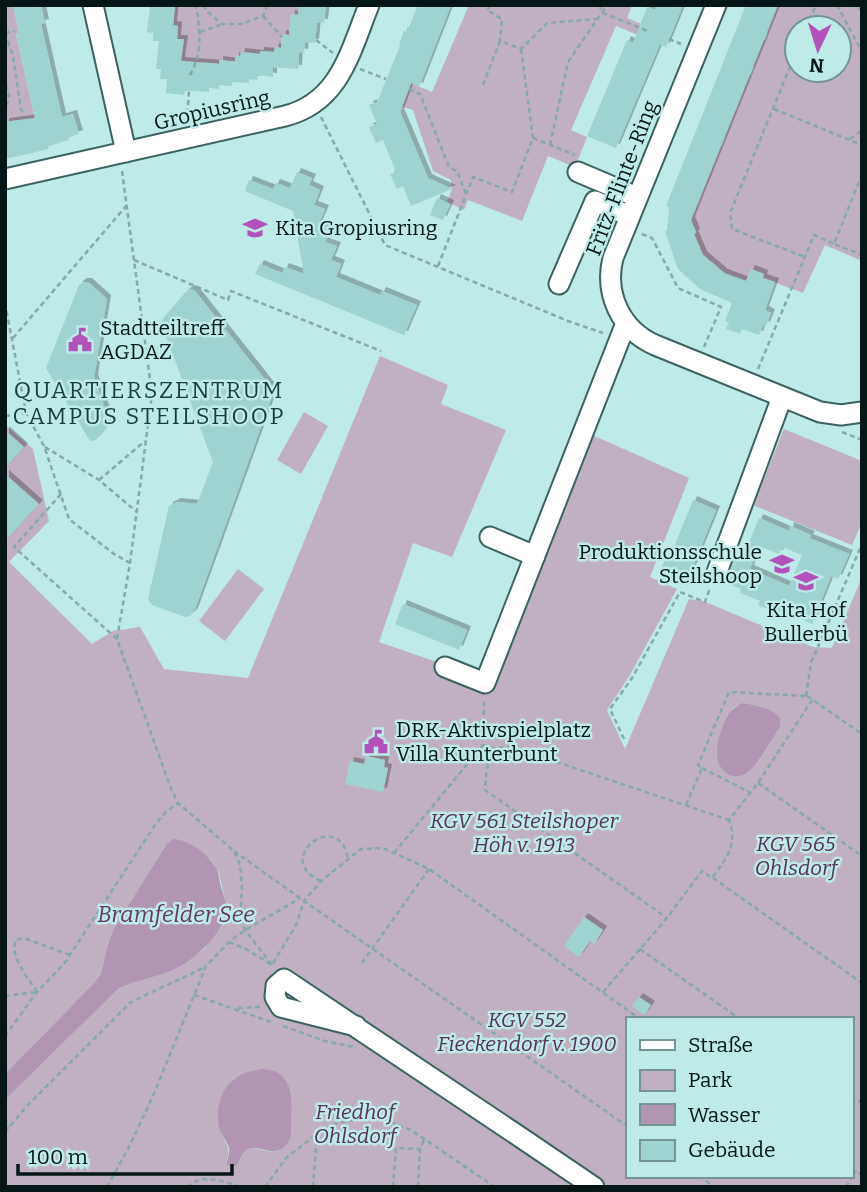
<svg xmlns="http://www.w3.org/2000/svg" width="867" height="1192" viewBox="0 0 867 1192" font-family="Bitter,serif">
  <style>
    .green { fill: #c1b0c2; fill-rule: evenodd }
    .water { fill: #b295b3 }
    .building { fill: #9fd3d1; fill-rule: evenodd; filter: url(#shadow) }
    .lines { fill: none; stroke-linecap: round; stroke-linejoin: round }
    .minor-casing { stroke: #3b6362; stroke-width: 23 }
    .path { stroke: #85a9a7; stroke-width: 2.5; stroke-dasharray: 5 3.5; stroke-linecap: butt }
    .minor { stroke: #fff; stroke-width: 19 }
    .labels { text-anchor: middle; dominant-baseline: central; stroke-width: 5; stroke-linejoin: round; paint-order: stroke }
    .street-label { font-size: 21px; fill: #061616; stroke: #beeae8 }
    .poi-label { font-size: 21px; fill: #061616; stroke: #beeae8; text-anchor: start }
    .park-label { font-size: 21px; font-style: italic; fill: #58315b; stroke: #beeae8 }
    .neighbourhood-label { font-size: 23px; letter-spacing: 2px; fill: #163e3e; stroke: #beeae8 }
    .water-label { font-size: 23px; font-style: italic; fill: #623a64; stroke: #beeae8 }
  </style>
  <defs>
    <filter id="shadow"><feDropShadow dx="4" dy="-4" stdDeviation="0" flood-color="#0004"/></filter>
  </defs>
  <rect width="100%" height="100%" fill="#beeae8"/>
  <path class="green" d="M 5,5 L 13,5 L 19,33 L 16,34 L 34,114 L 40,113 L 29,126 L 26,119 L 5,122 Z
    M 175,5 L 299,5 L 298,15 L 291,14 L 289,35 L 282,35 L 281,48 L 275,47 L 274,52 L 260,51 L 260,54 L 235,56 L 235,61 L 219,60 L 219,64 L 205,62 L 203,76 L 186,74 L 187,61 L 181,61 L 183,40 L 177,39 L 173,25 Z
    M 469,5 L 632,5 L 627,18 L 649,27 L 645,38 L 616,26 L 571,130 L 587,137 L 575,167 L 548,156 L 522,221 L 468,200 L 464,210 L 447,202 L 452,189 L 451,180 L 433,171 L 413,110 L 402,107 L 411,83 L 432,92 Z
    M 774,5 L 862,5 L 862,261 L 825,245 L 803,293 L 763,278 L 751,270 L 746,281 L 732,276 L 723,276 L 725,272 L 718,269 L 718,267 L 712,262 L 700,257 L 693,234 L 696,232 L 694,226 L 690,226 C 690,205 696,209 702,192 L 700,191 L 710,173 L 708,171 L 717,143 L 722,145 L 725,137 L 722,136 L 733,109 L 736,110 L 739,102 L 736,100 L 747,74 L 751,75 L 754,68 L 750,66 L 761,39 L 765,40 L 768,33 L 764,31 ZM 797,28 L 839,28 L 839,70 L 797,70 Z
    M 380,356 L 448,385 L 441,404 L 506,430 L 452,557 L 413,543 L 379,642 L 489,680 L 590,434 L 689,478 L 650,577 L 677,589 L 630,675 L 607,710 L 625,749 L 689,599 L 703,601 L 813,647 L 832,648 L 862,577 L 862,1187 L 609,1187 L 440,1071 L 431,1082 L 584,1187 L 5,1187 L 5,1100 L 119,988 L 135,980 L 172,970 L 189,960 L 205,948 L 221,923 L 225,899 L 219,873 L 211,860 L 189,843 L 166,845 L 113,930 L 107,947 L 101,974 L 94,983 L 5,1074 L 5,425 L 33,449 L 49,521 L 9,562 L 92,644 L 113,631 L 140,627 L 164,669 L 248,678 ZM 741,703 L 760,706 L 781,719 L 780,728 C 773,738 753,771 744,775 C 738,778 733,776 727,773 L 732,709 ZM 627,1019 L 851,1019 L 851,1176 L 627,1176 ZM 235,1078 L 291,1122 C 291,1137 286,1154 266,1151 C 252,1149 248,1142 239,1160 L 227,1160 C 231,1146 226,1146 222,1134 C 213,1112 220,1095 235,1078 Z
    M 304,412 L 328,426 L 301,474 L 277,460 Z
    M 784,429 L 862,461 L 862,522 L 852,545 L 753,505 Z
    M 238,569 L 264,589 L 225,641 L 199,621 Z"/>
  <path class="water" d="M 741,703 C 756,705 770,707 781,719 L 780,728 C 771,740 759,763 748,772 C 738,782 721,774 718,761 C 714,748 723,720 732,710 C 733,709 740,704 741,703 Z
    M 173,839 C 190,840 208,854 216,868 C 219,874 219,877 220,883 C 222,892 227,901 226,910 C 224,934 192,963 170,971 C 153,978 136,980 119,988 L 5,1100 L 5,1074 L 94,983 L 101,974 L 107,947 L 113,930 L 166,845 Z
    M 262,1069 C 267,1070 274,1070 278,1073 C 293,1082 292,1103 291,1118 C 291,1128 293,1137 286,1145 C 272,1160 256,1141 245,1151 C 241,1155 239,1161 236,1166 L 231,1167 L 227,1164 C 227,1159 230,1153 229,1148 C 227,1141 221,1135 219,1128 C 215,1110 220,1089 236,1078 C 243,1072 253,1071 262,1069 Z"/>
  <path class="building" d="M 13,5 L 41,5 L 45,23 L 41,24 L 62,117 L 73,114 L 79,134 L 68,137 L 69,140 L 48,146 L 49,149 L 5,159 L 5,122 L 35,118 L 16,33 L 19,33 Z
    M 150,5 L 175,5 L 173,25 L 178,26 L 177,39 L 184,39 L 181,61 L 219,64 L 219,60 L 235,62 L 235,56 L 240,56 L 241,52 L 260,54 L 260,51 L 274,52 L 275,47 L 281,48 L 282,34 L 289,35 L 291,14 L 298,15 L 299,5 L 326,5 L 324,23 L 317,22 L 315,43 L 305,42 L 304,53 L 299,52 L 298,69 L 273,67 L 273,77 L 258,75 L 257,80 L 249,79 L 249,83 L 232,82 L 232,86 L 219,85 L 219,89 L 209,88 L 209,92 L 185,90 L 184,95 L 166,93 L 167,79 L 160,79 L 161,69 L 156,69 L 159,41 L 153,41 L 153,33 L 147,32 Z
    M 418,5 L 451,5 L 419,87 L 411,83 L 400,112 L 428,178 L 452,189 L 411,206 L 403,186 L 397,189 L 390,174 L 396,172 L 383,140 L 376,143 L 369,127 L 377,124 L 369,105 L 377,102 L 400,46 L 399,45 L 404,31 L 407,32 Z
    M 657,5 L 683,5 L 666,47 L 660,44 L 616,148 L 587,136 L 627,40 L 633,43 L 647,7 L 655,10 Z
    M 746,5 L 778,5 L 691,220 L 696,233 L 694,234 L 703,255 L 724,273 L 746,281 L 751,269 L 764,274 L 763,278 L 775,282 L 765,310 L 771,313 L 766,326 L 763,325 L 759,335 L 742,329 L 740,334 L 726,329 L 729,322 L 725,321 L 732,303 L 700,289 L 678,269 L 665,231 L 667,231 L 669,207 L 666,206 Z
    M 297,172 L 312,178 L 309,185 L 320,190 L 314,205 L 325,209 L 319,223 L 331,228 L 325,242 L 337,246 L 331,260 L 341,264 L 336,277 L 380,295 L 382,291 L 417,305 L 404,335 L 255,274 L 260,264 L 282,273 L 285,267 L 304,274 L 293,211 L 245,191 L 249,180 L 273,189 L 276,183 L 290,188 Z
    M 437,198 L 450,204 L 443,220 L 430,215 Z
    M 83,282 L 88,282 L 107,299 L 94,378 L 110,422 L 96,440 L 90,441 L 46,368 L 79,285 Z
    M 191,289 L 195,291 L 274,391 L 194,612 L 190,616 L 185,617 L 152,605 L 148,599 L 169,506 L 177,502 L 197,504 L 213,462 L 161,323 L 164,317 L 186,292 Z
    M 5,430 L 24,447 L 5,468 Z
    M 5,474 L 39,504 L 5,541 Z
    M 693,500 L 716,510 L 692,569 L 697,571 L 692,584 L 660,571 L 666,558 L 669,559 Z
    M 759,518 L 789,531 L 790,526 L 811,535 L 809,538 L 849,554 L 838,579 L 831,576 L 812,624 L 780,610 L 778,614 L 758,605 L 760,601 L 740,593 L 741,589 L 724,582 L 728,576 L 735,559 L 741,561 ZM 759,546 L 779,554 L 782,547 L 802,555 L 789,586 L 750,569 Z
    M 403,604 L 467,630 L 459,650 L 395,624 Z
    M 366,756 L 385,760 L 384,767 L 388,768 L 383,792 L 345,784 L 350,761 L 364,764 Z
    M 584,917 L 603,930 L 594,944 L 590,941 L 579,957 L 564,946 Z
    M 639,997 L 651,1005 L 644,1015 L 632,1006 Z"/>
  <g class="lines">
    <g class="minor-casing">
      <path id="minor" d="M 93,5 L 126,152
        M 716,5 L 613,258 C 604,294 621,330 655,345 L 820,412 L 841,415 L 862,412
        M 578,172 L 637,197
        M 5,179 L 285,116 C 340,102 350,52 369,5
        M 559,284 L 595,201 L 630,216
        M 490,537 L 535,556
        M 717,572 L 782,397
        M 445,667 L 485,683 L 626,323
        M 356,1026 L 281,1007 L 275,997 L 276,986 L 284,979 C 387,1048 491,1117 594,1187"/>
    </g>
    <path class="path" d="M 203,5 L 209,13 L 222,24 L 241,24 L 263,16 L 268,5
      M 254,5 L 267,6
      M 490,5 L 487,10 L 502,19 L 500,41
      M 599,5 L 603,13 L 648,31
      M 837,5 L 862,52
      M 850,5 L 862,10
      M 263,16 L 282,37
      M 806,28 L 816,5
      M 200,32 L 220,25
      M 5,33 L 13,56 L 21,110 L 26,113
      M 5,33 L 15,31
      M 669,39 L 681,44
      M 316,40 L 333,53
      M 521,49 L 533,138
      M 797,50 L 730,213 L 732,229 L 805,257
      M 360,69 L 386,79
      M 190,75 C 203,53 200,29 196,5
      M 5,85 C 10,92 10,99 5,107
      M 483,85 L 500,41 L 521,49 L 547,23 L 597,19
      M 409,89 L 420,94 L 449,167 L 457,171 L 466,194
      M 774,109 L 862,145
      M 321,117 L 385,245 L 568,321 L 603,333
      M 187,122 L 189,90
      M 850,139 L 862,130
      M 550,145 L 568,62 L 607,5
      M 122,171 L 152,394 L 130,563 L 117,639 L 171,789 L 178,803 L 234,851 L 240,865 L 242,889 L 240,917 L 245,930 L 272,965
      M 862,174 L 834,244 L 862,255
      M 642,234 L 652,238 L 678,288 L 721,307 L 704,347
      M 134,260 L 228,300 L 231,291 L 381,351
      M 438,266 L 473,177 L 512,192 L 533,138 L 575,155
      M 5,303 L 26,413 L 44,446 L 69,519 L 114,554 L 130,563
      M 13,338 L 127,205
      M 758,369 L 814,235 L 834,244
      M 5,416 L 26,413
      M 842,432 L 862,440
      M 45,447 L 99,480 L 137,512
      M 99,480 L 145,441
      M 61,494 L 14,547 L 117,639
      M 806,696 L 811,663 L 862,544
      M 807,696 L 862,734
      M 624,739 L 610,709 L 632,678 L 680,592 L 705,602 L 710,588
      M 483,745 L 496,749 L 509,746 L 729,820
      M 496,749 C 486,761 486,774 485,790 L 667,918
      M 702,768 L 749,792
      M 758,783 L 862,856
      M 686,805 L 702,768 L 698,765 L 729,692 L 806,696
      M 234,851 L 304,901 L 627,1126
      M 394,853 L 483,745 L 484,700
      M 713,878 L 862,983
      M 321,881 C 270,859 341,806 348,860
      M 229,942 L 246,949 L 272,965 L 296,925 L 304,901 L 321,881 L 361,849 L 383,848 L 429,869 L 640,1019
      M 640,949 L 740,1019
      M 362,963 L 429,869
      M 37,992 C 28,977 9,957 16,940 L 24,938 L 70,955
      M 603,992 L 667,918 L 702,871 L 712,878 C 727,857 738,846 729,820 L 758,783 L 812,700
      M 194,995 L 274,1023
      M 5,996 L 37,992
      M 238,1008 L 263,1007
      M 283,1026 L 325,1041 L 354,1047
      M 5,1036 L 37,992 L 64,964 L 157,822 L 167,811 L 178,803
      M 851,1096 L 862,1103
      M 5,1118 L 9,1127
      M 5,1132 L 27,1106 L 130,1003 C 154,990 180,980 205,967
      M 851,1168 L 862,1175
      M 699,1176 L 714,1187
      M 107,1187 L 128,1149 L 153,1096 L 206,966 L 229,942 L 245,930 L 299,899
      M 187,1187 C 204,1172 223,1182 242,1187
      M 265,1187 L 286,1158 L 317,1134 L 337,1123 L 376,1116 L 411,1130 L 495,1187
      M 313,1187 L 317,1134
      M 393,1187 L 396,1148 L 420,1149
      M 418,1187 L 420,1149 L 424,1140
      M 846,1187 L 856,1171"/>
    <use href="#minor" class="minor"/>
  </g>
  <defs>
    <g id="school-bare" transform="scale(1.89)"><path d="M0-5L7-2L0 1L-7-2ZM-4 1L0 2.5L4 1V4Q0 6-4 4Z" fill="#b251b9" stroke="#beeae8" stroke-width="2.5" paint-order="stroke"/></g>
    <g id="civic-bare" transform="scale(1.89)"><path d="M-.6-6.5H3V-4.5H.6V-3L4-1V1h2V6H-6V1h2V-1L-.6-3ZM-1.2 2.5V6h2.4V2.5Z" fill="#b251b9" stroke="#beeae8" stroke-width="2.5" paint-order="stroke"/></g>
  </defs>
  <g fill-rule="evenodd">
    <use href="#school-bare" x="255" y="228"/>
    <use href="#civic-bare" x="80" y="340"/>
    <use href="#school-bare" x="782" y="564"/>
    <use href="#school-bare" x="806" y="581"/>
    <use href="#civic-bare" x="376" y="742"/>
  </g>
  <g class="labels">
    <g class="street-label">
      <text transform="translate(212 110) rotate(-13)">Gropiusring</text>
      <text transform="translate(622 178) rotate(-69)">Fritz-Flinte-Ring</text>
    </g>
    <g class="poi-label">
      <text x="275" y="228">Kita Gropiusring</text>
      <text x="100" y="328">Stadtteiltreff<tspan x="100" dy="24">AGDAZ</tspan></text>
      <text x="762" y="552" text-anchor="end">Produktionsschule<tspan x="762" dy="24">Steilshoop</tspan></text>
      <text x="806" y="610" text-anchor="middle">Kita Hof<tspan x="806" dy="24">Bullerbü</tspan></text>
      <text x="396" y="730">DRK-Aktivspielplatz<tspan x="396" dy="24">Villa Kunterbunt</tspan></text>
    </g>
    <g class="park-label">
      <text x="524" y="821">KGV 561 Steilshoper<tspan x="524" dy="24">Höh v. 1913</tspan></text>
      <text x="796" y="844">KGV 565<tspan x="796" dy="24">Ohlsdorf</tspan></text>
      <text x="527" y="1020">KGV 552<tspan x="527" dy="24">Fieckendorf v. 1900</tspan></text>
      <text x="355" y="1112">Friedhof<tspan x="355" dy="24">Ohlsdorf</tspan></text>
    </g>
    <g class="neighbourhood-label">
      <text x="149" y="390">QUARTIERSZENTRUM<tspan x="149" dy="26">CAMPUS STEILSHOOP</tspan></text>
    </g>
    <g class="water-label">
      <text x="176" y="914">Bramfelder See</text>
    </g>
  </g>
  <rect width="867" height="1192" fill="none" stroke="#061616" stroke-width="14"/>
  <rect x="626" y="1017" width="228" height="161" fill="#beeae8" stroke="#749594" stroke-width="2"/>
  <rect x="640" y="1040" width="35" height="10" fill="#ffffff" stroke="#749594" stroke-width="2"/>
  <text x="688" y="1052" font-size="21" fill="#061616">Straße</text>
  <rect x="640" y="1070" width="35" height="21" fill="#c1b0c2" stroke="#749594" stroke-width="2"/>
  <text x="688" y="1087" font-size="21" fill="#061616">Park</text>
  <rect x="640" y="1104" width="35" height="21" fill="#b295b3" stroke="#749594" stroke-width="2"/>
  <text x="688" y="1122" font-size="21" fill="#061616">Wasser</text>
  <rect x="640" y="1140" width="35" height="21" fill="#9fd3d1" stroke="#749594" stroke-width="2"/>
  <text x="688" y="1157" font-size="21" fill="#061616">Gebäude</text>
  <g transform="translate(818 49) rotate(184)"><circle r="33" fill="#beeae8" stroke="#749594" stroke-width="2"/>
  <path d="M0-5L12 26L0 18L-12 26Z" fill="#b251b9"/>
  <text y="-10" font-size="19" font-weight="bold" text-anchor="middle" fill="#061616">N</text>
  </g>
  <path d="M18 1164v10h214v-10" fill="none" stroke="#061616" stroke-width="3.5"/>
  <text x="28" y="1164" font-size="21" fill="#061616" stroke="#beeae8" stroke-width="5" paint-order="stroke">100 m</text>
</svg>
